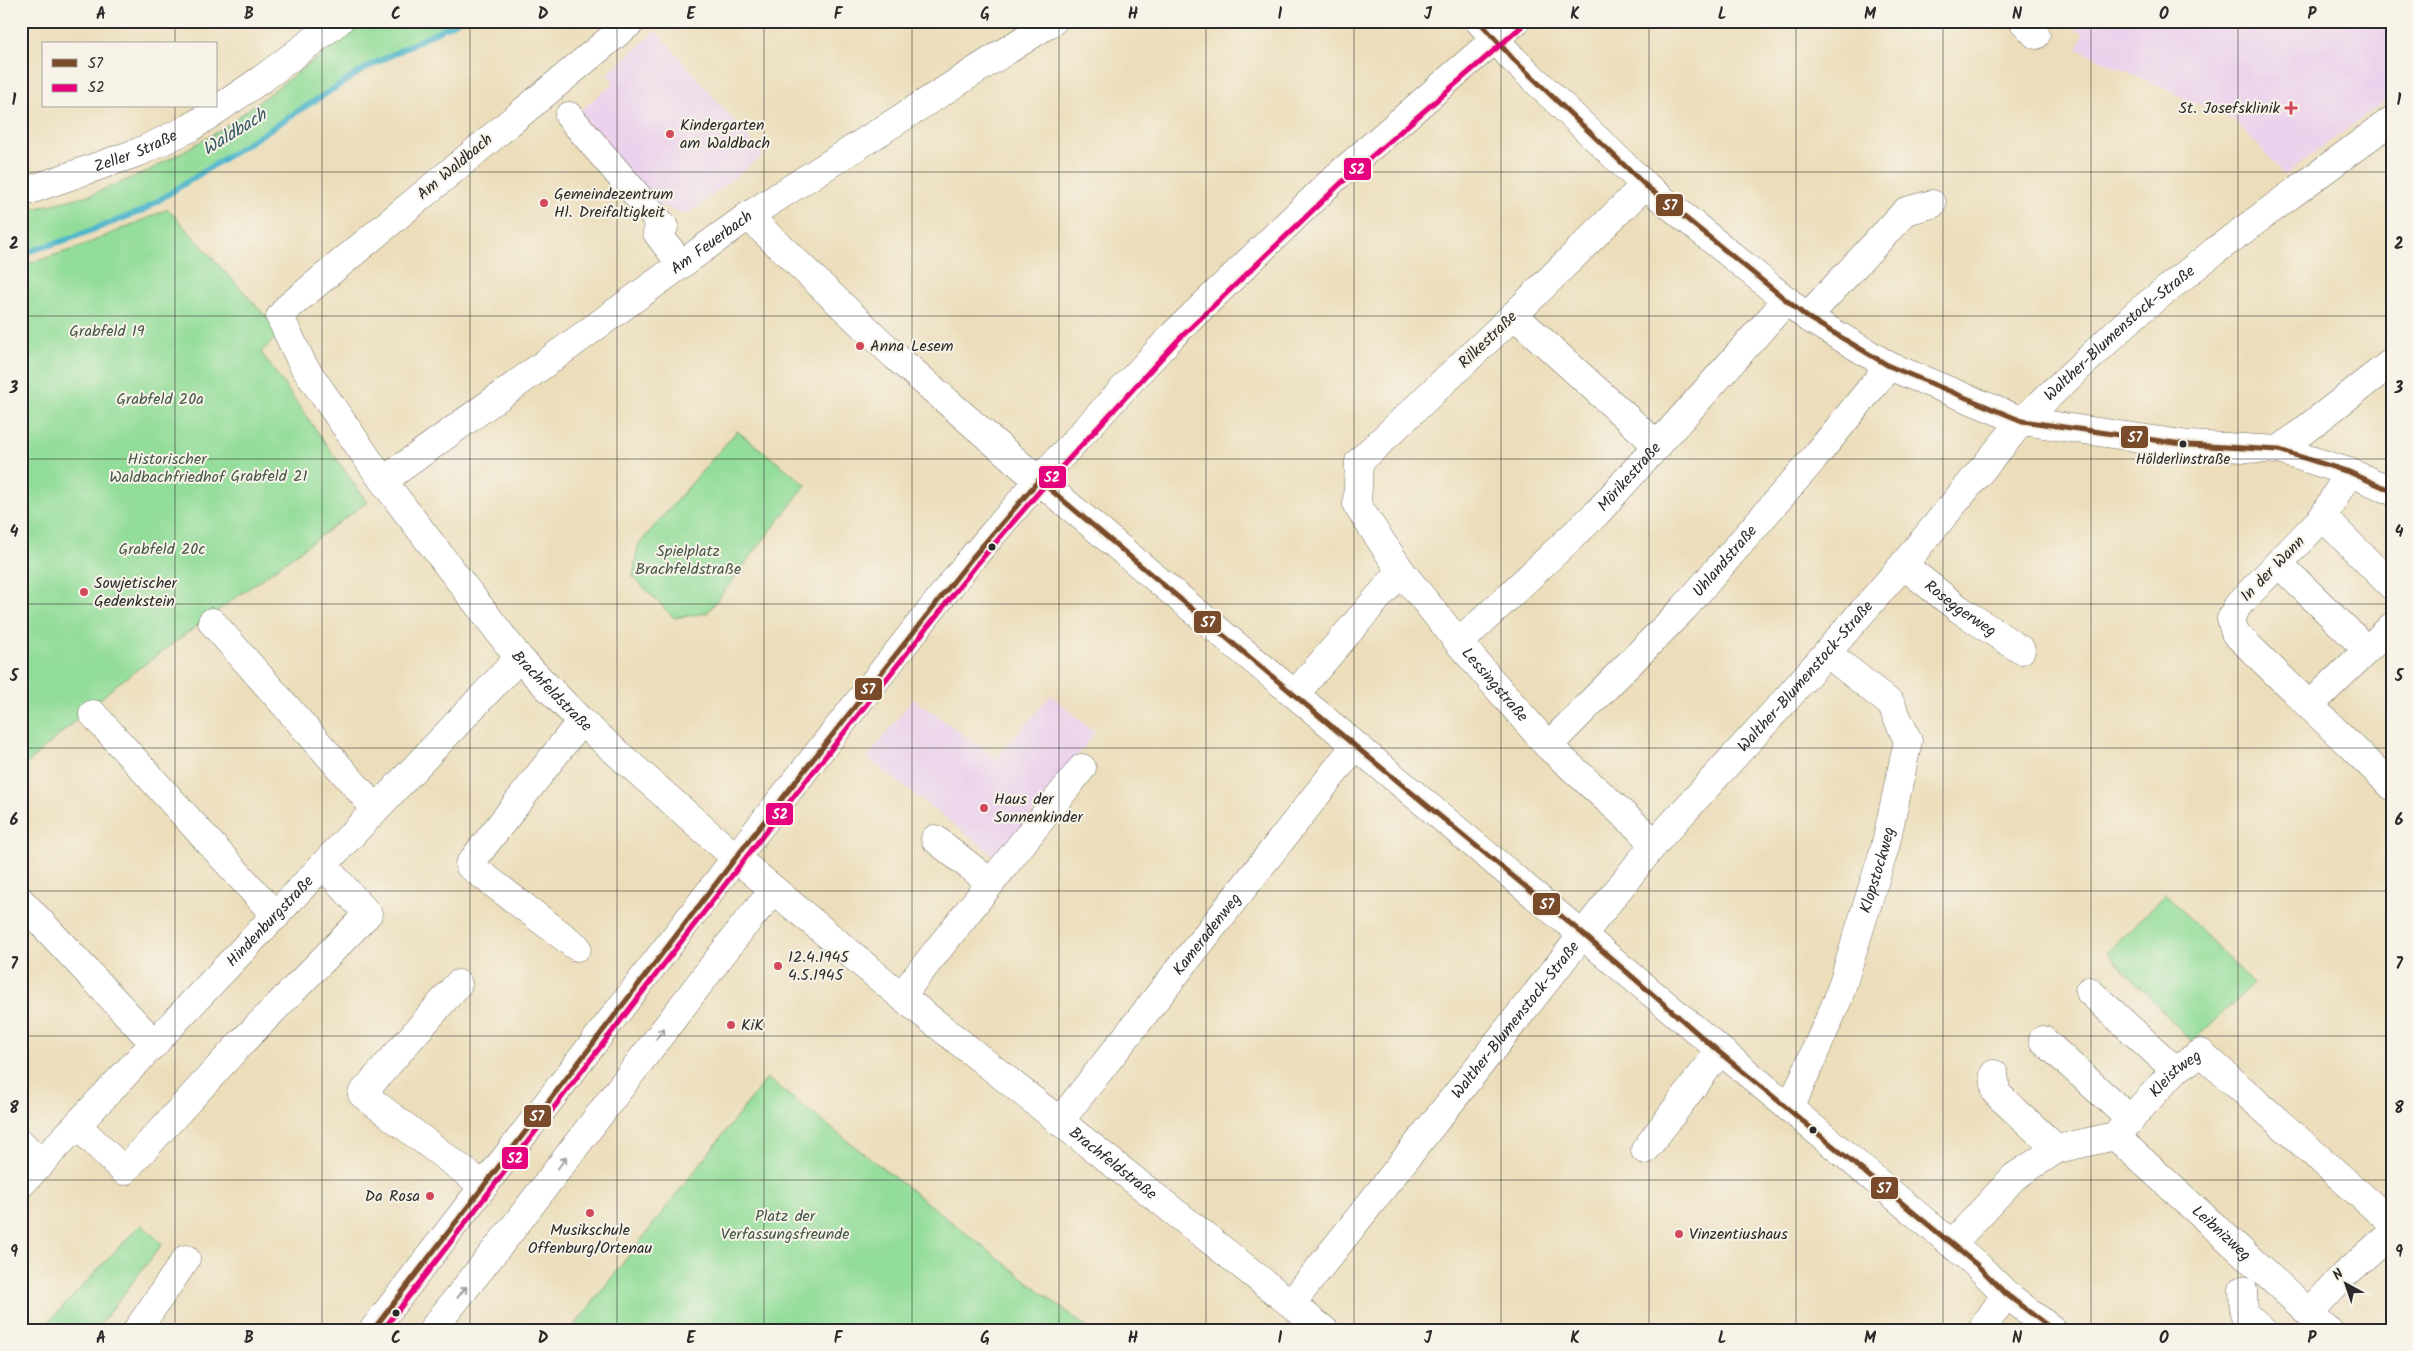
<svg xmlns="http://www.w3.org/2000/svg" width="2413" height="1351" viewBox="0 0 2413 1351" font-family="Kalam,sans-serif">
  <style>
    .built { fill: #ead1ec }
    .green { fill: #93dd9a; stroke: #5f8462 }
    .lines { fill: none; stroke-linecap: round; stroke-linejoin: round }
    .stream { stroke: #4db5cb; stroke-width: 6 }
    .minor-casing { stroke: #6f6a5d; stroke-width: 29 }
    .minor { stroke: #fff; stroke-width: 28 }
    .bus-1-casing { stroke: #f7f3e8; stroke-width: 9 }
    .bus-2-casing { stroke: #f7f3e8; stroke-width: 9 }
    .bus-1 { stroke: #7a4b2a; stroke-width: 5 }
    .bus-2 { stroke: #e5007d; stroke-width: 5 }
    .oneway { stroke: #a0a0a0 }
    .grid { fill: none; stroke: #2b2b2b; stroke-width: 1; stroke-opacity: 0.55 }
    .poi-dot { fill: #d1495b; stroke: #f7f3e8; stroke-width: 2 }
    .bus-dot { fill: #2b2b2b; stroke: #f7f3e8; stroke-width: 2 }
    .labels { text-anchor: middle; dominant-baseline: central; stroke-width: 4; stroke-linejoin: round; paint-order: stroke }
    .bus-label { font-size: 15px; fill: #2b2b2b; stroke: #f7f3e8 }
    .poi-label { font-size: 16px; fill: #2b2b2b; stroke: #f7f3e8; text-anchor: start }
    .street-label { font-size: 16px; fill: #2b2b2b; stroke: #f7f3e8 }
    .park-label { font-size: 16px; fill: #455847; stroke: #f7f3e8 }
    .water-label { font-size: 18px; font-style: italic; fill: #375b63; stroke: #f7f3e8 }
    .line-badge { stroke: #f7f3e8; stroke-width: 2 }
    .badge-label { font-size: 14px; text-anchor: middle; font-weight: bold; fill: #fff }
    .neatline { fill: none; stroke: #2b2b2b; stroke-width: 2 }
    .grid-label { font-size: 16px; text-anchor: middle; font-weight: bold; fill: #2b2b2b }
  </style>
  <rect width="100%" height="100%" fill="#f7f3e8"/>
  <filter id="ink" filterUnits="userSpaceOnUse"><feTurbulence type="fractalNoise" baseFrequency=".02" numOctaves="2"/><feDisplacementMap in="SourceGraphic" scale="10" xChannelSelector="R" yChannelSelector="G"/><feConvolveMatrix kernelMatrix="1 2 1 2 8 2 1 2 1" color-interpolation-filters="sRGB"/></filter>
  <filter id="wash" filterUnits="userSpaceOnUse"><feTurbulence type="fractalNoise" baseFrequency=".0096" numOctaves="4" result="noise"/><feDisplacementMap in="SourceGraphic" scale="20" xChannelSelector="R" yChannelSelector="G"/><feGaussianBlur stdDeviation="1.12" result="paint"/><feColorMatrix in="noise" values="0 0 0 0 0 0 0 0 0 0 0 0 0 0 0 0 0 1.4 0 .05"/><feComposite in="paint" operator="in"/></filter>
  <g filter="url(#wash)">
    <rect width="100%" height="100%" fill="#ecdebb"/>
    <path class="built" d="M 2062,21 L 2392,21 L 2392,96 L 2284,175 L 2236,121 L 2077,49 L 2084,34 Z
      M 656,31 L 763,155 L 687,215 L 654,203 L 577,113 L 614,83 L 607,74 Z
      M 1051,695 L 1095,733 L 997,858 L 867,758 L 913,699 L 997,758 Z"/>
    <path class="green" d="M 367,21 L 458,21 L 366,68 L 142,211 L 66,240 L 21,254 L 21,212 L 93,194 L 150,170 L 219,131 Z
      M 168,209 L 281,333 L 261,352 L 367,502 L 116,685 L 21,769 L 21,266 L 80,247 Z
      M 737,431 L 806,485 L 707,613 L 674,618 L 633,577 L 638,545 Z
      M 2166,894 L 2253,984 L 2192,1042 L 2107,952 Z
      M 767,1078 L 1090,1330 L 571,1330 Z
      M 141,1224 L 162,1244 L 96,1330 L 41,1330 Z"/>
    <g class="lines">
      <path class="stream" d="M 21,254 L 66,240 L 142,211 L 366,68 L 458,21"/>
    </g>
  </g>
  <g filter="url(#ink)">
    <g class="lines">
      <g class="minor-casing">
        <g id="minor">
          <path id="s1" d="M 632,21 L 287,308 L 280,317 L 303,365 L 383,481 L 519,658 L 581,721 L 736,858 L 901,996 L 1324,1330"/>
          <path d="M 1479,21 L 1513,59 L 1645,185 L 1807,317 L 1889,366 L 2022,421 L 2189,445 L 2279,450 L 2349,472 L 2392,491"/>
          <path d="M 2023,21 L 2036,35"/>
          <path d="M 569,116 L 664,227 L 657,233 L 681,264"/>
          <path id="s2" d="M 1645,185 L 1514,315 L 1359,462 L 1357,505 L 1401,571 L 1459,643 L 1548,746 L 1655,843"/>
          <path id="s3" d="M 21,193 L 139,152 L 190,128 L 262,79 L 339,21"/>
          <path d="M 748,216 L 896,357 L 1018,463 L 1977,1265 L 2006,1294 L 2053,1330"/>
          <path d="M 1514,315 L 1658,446"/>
          <path d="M 1807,317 L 1906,211 L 1932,204"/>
          <path d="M 2279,450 L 2392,362"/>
          <path d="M 2349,472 L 2323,517 L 2238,605 L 2231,619 L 2235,633 L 2392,786"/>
          <path id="s4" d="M 383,481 L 748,216 L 1053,21"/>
          <path d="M 2323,517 L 2392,586"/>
          <path d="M 2278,563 L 2355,638"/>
          <path id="s5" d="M 1903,565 L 1959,609 L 2021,650"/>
          <path d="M 212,622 L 375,808"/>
          <path id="s6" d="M 1459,643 L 1597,513 L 1787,300"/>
          <path d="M 1295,694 L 1401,571"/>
          <path d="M 2309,706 L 2392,626"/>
          <path d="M 93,714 L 276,916"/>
          <path id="s7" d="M 1548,746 L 1684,608 L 1815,457 L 1889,366"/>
          <path d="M 935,839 L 991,883"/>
          <path d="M 21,901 L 155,1044"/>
          <path d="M 577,947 L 469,865 L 581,721"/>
          <path d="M 458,984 L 362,1094 L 484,1186"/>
          <path d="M 2089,991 L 2175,1070"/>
          <path d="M 901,996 L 1082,768"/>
          <path d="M 2043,1040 L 2131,1120"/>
          <path d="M 1994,1074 L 1996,1093 L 2057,1149"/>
          <path id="s8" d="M 1790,1109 L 1838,999 L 1885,847 L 1908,741 L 1891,704 L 1827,653"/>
          <path id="s9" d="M 1059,1122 L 1355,746"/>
          <path d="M 78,1126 L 124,1171 L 241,1043 L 368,914 L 323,865"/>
          <path id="s10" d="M 2115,1136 L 2328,1330"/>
          <path d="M 21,1143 L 41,1164"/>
          <path d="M 1645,1150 L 1719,1052"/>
          <path id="s11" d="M 21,1184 L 519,658"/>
          <path id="s12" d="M 1952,1244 L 2014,1177 L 2057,1149 L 2115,1136 L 2175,1070 L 2201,1053 L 2392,1223"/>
          <path d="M 2243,1290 L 2244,1314 L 2262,1330"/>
          <path id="s13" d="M 1291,1304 L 1655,843 L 1782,704 L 1903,565 L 2022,421 L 2137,313 L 2215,251 L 2392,120"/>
          <path d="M 2309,1313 L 2344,1275 L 2392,1233"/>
          <path d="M 137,1330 L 186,1259"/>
          <path d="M 373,1330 L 751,838 L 972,558 L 1039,480 L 1173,335 L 1335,178 L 1516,21"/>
          <path d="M 432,1330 L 513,1228 L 742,928 L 774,890"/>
          <path d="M 1985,1330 L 1983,1328 L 2006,1294"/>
        </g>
      </g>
      <use href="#minor" class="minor"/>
      <g class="bus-1-casing">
        <path id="bus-1" d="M 1479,21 L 1513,59 L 1645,185 L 1807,317 L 1889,366 L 2022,421 L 2189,445 L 2279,450 L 2349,472 L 2392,491
          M 1039,480 L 1355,746 L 1583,934 L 1719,1052 L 1977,1265 L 2006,1294 L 2053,1330
          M 373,1330 L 751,838 L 972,558 L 1039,480"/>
      </g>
      <g class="bus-2-casing">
        <path id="bus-2" d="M 383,1330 L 757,843 L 978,563 L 1045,485 L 1178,340 L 1340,184 L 1521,27"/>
      </g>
      <use href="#bus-1" class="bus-1"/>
      <use href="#bus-2" class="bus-2"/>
    </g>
    <defs><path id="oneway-shaft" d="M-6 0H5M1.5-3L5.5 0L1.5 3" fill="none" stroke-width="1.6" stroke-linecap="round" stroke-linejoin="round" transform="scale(1.25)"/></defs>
    <g class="oneway">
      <use href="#oneway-shaft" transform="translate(660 1034) rotate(-53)"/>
      <use href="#oneway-shaft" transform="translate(562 1163) rotate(-53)"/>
      <use href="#oneway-shaft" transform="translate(462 1292) rotate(-51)"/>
    </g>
  </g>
  <path class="grid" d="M 175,21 L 175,44M 322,21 L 322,1330M 470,21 L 470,1330M 617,21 L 617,1330M 764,21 L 764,1330M 912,21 L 912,1330M 1059,21 L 1059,1330M 1206,21 L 1206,1330M 1354,21 L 1354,1330M 1501,21 L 1501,1330M 1649,21 L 1649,1330M 1796,21 L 1796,1330M 1943,21 L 1943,1330M 2091,21 L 2091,1330M 2238,21 L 2238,1330M 175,106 L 175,1330M 21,172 L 2392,172M 21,316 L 2392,316M 21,459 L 2392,459M 21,604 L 2392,604M 21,748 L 2392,748M 21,891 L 2392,891M 21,1036 L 2392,1036M 21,1180 L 2392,1180"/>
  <g class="poi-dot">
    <path d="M2288.5 100.5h5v5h5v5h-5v5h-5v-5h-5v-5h5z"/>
    <circle cx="670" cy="134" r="5"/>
    <circle cx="544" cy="203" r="5"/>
    <circle cx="860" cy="346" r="5"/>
    <circle cx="84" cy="592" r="5"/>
    <circle cx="984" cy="808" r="5"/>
    <circle cx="778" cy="966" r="5"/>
    <circle cx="731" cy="1025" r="5"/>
    <circle cx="430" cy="1196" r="5"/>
    <circle cx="590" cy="1213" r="5"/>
    <circle cx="1679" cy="1234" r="5"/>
  </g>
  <g class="bus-dot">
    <circle cx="2183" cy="444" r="4.5"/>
    <circle cx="992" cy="547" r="4.5"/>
    <circle cx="1813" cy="1130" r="4.5"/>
    <circle cx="396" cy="1313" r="4.5"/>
  </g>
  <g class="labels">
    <g class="bus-label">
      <text x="2183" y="460">Hölderlinstraße</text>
    </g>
    <g class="poi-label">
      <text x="2280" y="108" text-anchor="end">St. Josefsklinik</text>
      <text x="680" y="125">Kindergarten<tspan x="680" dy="18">am Waldbach</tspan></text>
      <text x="554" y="194">Gemeindezentrum<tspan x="554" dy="18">Hl. Dreifaltigkeit</tspan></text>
      <text x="870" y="346">Anna Lesem</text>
      <text x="94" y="583">Sowjetischer<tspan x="94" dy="18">Gedenkstein</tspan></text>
      <text x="994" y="799">Haus der<tspan x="994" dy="18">Sonnenkinder</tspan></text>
      <text x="788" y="957">12.4.1945<tspan x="788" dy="18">4.5.1945</tspan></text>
      <text x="741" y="1025">KiK</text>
      <text x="420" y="1196" text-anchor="end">Da Rosa</text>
      <text x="590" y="1230" text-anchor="middle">Musikschule<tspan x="590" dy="18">Offenburg/Ortenau</tspan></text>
      <text x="1689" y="1234">Vinzentiushaus</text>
    </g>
    <g class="street-label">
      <text stroke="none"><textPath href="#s3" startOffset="122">Zeller Straße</textPath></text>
      <text transform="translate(455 167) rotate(-40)">Am Waldbach</text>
      <text stroke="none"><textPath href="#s4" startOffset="406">Am Feuerbach</textPath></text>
      <text stroke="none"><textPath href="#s13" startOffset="1278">Walther-Blumenstock-Straße</textPath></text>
      <text transform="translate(1488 340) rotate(-44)">Rilkestraße</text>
      <text stroke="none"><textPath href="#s6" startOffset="238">Mörikestraße</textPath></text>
      <text stroke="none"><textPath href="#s7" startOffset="256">Uhlandstraße</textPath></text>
      <text transform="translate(2273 569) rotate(-46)">In der Wann</text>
      <text stroke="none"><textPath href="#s5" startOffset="72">Roseggerweg</textPath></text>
      <text stroke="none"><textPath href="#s13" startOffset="812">Walther-Blumenstock-Straße</textPath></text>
      <text stroke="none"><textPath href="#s2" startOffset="668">Lessingstraße</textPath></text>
      <text stroke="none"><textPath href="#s1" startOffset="924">Brachfeldstraße</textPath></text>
      <text stroke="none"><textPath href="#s8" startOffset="255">Klopstockweg</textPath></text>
      <text stroke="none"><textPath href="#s11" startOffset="362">Hindenburgstraße</textPath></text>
      <text stroke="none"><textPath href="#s9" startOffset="239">Kameradenweg</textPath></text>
      <text stroke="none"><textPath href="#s13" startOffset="362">Walther-Blumenstock-Straße</textPath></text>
      <text stroke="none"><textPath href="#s12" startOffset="289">Kleistweg</textPath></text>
      <text stroke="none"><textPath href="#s1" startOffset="1658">Brachfeldstraße</textPath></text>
      <text stroke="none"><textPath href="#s10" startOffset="144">Leibnizweg</textPath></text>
    </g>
    <g class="park-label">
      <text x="107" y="331">Grabfeld 19</text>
      <text x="160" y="399">Grabfeld 20a</text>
      <text x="167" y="459">Historischer<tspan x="167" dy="18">Waldbachfriedhof</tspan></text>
      <text x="269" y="476">Grabfeld 21</text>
      <text x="162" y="549">Grabfeld 20c</text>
      <text x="688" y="551">Spielplatz<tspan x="688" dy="18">Brachfeldstraße</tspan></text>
      <text x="785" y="1216">Platz der<tspan x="785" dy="18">Verfassungsfreunde</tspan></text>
    </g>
    <g class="water-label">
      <text transform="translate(235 133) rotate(-32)">Waldbach</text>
    </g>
  </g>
  <g class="line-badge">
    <rect x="1343" y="157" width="29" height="24" rx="5" fill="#e5007d"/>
    <rect x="1655" y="193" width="29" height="24" rx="5" fill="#7a4b2a"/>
    <rect x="2120" y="425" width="29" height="24" rx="5" fill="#7a4b2a"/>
    <rect x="1038" y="465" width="29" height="24" rx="5" fill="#e5007d"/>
    <rect x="1193" y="610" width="29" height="24" rx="5" fill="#7a4b2a"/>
    <rect x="854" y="677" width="29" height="24" rx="5" fill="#7a4b2a"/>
    <rect x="765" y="802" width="29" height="24" rx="5" fill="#e5007d"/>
    <rect x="1532" y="892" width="29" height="24" rx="5" fill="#7a4b2a"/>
    <rect x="523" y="1104" width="29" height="24" rx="5" fill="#7a4b2a"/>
    <rect x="501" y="1146" width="28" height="24" rx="5" fill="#e5007d"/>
    <rect x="1870" y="1176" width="29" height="24" rx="5" fill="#7a4b2a"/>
  </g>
  <g class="badge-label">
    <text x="1357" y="174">S2</text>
    <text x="1670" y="210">S7</text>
    <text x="2135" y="442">S7</text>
    <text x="1052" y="482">S2</text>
    <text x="1208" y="627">S7</text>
    <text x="868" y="694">S7</text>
    <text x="780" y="819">S2</text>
    <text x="1547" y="909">S7</text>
    <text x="537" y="1121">S7</text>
    <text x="515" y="1163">S2</text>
    <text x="1884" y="1193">S7</text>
  </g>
  <rect width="2413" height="1351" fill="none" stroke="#f7f3e8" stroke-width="55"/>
  <rect x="42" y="42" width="175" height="65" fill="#f7f3e8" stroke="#a5a39c"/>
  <rect x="52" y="59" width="25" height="8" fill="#7a4b2a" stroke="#a5a39c"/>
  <text x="88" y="68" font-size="15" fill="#2b2b2b">S7</text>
  <rect x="52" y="84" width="25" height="8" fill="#e5007d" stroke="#a5a39c"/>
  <text x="88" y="92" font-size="15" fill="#2b2b2b">S2</text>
  <g transform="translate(2346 1284) rotate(320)" stroke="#f7f3e8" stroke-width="4" paint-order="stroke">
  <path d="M0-4L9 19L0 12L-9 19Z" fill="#2b2b2b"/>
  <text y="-8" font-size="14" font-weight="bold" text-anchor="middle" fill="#2b2b2b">N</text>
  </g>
  <rect x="28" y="28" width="2358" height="1296" class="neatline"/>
  <g class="grid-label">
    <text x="101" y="19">A</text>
    <text x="249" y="19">B</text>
    <text x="396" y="19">C</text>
    <text x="543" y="19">D</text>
    <text x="691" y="19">E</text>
    <text x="838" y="19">F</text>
    <text x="985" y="19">G</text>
    <text x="1133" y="19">H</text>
    <text x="1280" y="19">I</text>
    <text x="1428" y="19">J</text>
    <text x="1575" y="19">K</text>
    <text x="1722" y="19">L</text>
    <text x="1870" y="19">M</text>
    <text x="2017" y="19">N</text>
    <text x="2164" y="19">O</text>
    <text x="2312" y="19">P</text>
    <text x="14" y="105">1</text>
    <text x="2399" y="105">1</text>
    <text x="14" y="249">2</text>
    <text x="2399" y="249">2</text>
    <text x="14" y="393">3</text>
    <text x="2399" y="393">3</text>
    <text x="14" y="537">4</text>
    <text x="2399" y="537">4</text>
    <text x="14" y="681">5</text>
    <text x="2399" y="681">5</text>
    <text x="14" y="825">6</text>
    <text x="2399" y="825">6</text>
    <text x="14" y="969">7</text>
    <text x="2399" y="969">7</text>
    <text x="14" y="1113">8</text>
    <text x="2399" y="1113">8</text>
    <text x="14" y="1257">9</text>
    <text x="2399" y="1257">9</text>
    <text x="101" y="1343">A</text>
    <text x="249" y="1343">B</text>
    <text x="396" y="1343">C</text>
    <text x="543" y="1343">D</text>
    <text x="691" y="1343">E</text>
    <text x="838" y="1343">F</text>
    <text x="985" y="1343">G</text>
    <text x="1133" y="1343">H</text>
    <text x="1280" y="1343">I</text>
    <text x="1428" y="1343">J</text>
    <text x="1575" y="1343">K</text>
    <text x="1722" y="1343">L</text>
    <text x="1870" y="1343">M</text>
    <text x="2017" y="1343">N</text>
    <text x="2164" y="1343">O</text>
    <text x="2312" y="1343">P</text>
  </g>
</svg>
